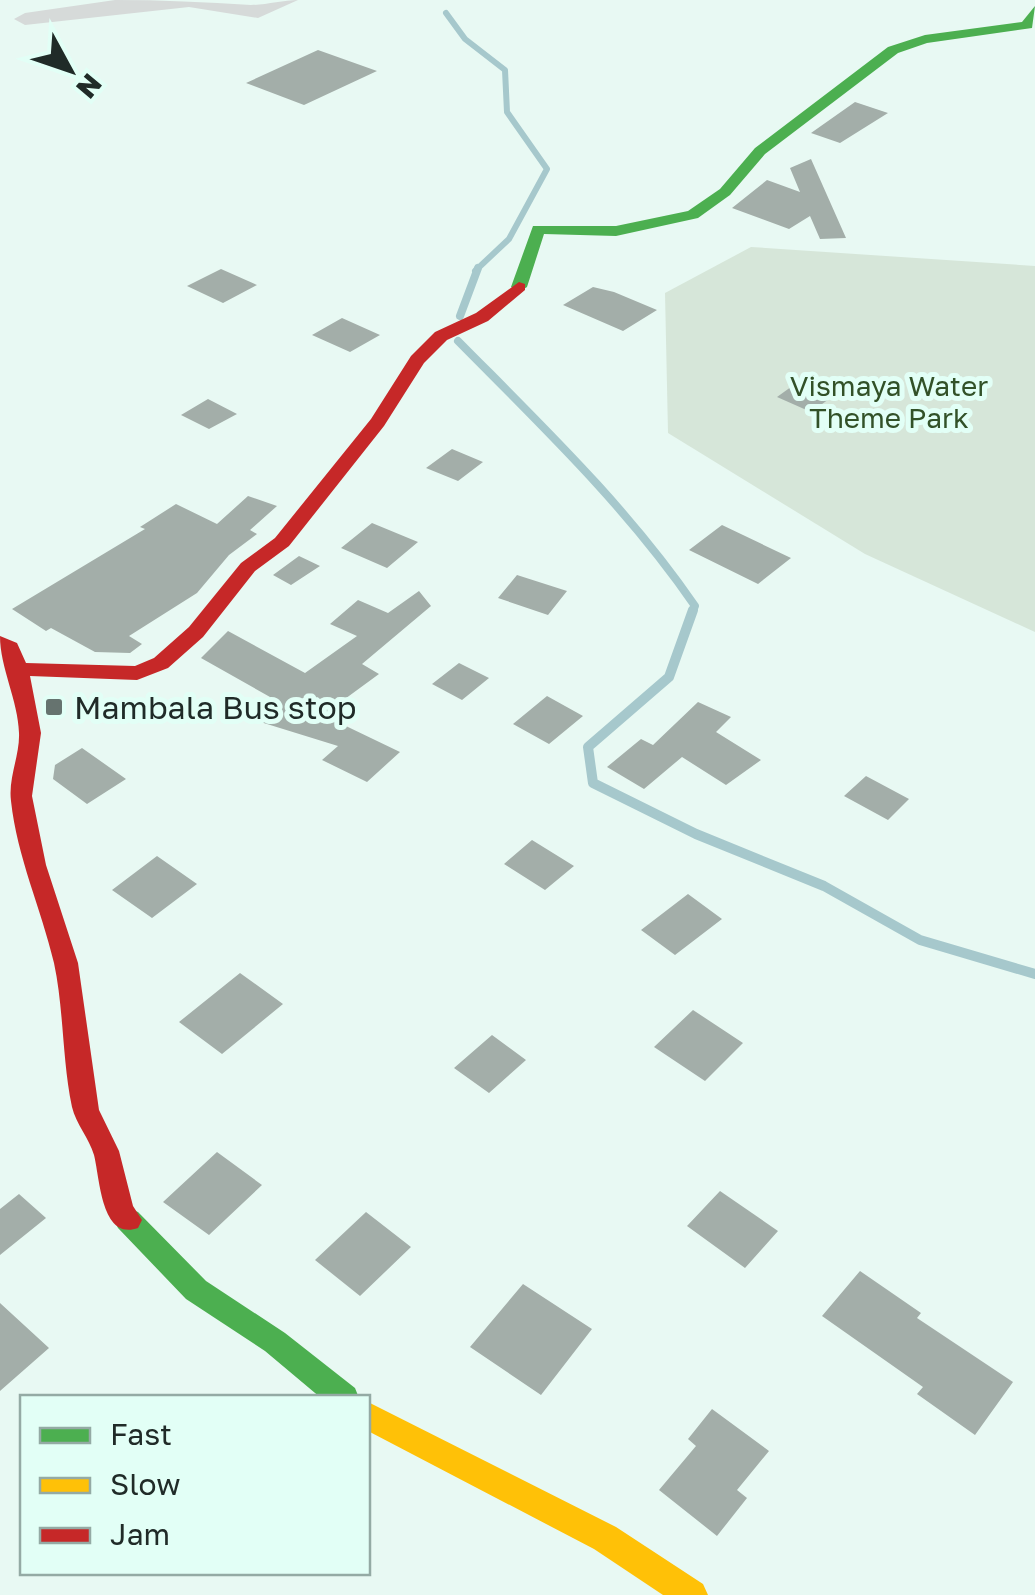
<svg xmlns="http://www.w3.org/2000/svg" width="1035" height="1595" viewBox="0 0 1035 1595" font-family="'Golos Text',sans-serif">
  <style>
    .green { fill: #d6e6d9 }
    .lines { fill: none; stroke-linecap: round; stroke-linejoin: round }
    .stream-far2 { stroke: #a6c8cc; stroke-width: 6 }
    .stream-far1 { stroke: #a6c8cc; stroke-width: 8 }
    .stream { stroke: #a6c8cc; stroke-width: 10 }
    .building { fill: #a3aea9 }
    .street { fill: #d6dad9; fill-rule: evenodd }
    .fast { fill: #4caf50; fill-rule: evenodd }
    .slow { fill: #ffc107; fill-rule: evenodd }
    .jam { fill: #c62828; fill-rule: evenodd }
    .poi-dot { fill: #66736f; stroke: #e2fff6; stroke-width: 4 }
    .labels { text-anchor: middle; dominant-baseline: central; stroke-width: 10; stroke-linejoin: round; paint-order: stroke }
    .far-park-label { font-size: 28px; fill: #325128; stroke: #e2fff6 }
    .poi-label { font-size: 32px; fill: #202b28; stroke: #e2fff6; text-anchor: start }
  </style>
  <rect width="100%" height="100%" fill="#e8f9f3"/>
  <path class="green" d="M 751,247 L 1035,266 L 1035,632 L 865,554 L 668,433 L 665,293 Z"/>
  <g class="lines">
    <path class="stream-far2" d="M 446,13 L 465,39 L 505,70 L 507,112 L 547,169 L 509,239 L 475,271"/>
    <path class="stream-far1" d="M 460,316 L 478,268
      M 458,341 C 542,426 627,507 695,606 L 692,613"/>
    <path class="stream" d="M 693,610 L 669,677 L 588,747 L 593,783 L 696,834 L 824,886 L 920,940 L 1035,974"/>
  </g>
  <path class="building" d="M 318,50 L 377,71 L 304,105 L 246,83 Z
    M 855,102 L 888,113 L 840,143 L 811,133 Z
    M 811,159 L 846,238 L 820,239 L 810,216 L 789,229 L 732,208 L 767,180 L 800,192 L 790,168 Z
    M 221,269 L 257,285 L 223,303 L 187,286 Z
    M 593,287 L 614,292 L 657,310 L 623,331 L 563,305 Z
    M 342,318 L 380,335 L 350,352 L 312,335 Z
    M 802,379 L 836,394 L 811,412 L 777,397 Z
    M 208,399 L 237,414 L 209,429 L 181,415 Z
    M 452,449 L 483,462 L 458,481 L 426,468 Z
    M 248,496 L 277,506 L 250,530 L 257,534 L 229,555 L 197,593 L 129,636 L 142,644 L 130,653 L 95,652 L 51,628 L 46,631 L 12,609 L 145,529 L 140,527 L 176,504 L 217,524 Z
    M 372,523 L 418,542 L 387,568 L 341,548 Z
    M 722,525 L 791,558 L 758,584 L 689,550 Z
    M 299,556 L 320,566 L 291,585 L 273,575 Z
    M 517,575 L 567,591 L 548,615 L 498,598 Z
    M 419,591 L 431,606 L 362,664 L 379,674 L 323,715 L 400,752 L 367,782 L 322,760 L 338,746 L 251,719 L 270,697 L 201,658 L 228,631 L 305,673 L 357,636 L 330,624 L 358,600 L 388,613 Z
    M 459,663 L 489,678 L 462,700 L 432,684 Z
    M 547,696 L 583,716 L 549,744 L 513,724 Z
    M 698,702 L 731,717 L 716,732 L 761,760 L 726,785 L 682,757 L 644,789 L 607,767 L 641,739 L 653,745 Z
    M 82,748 L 126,779 L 87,804 L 53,779 L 55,765 Z
    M 866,776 L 909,799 L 888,820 L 844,796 Z
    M 532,840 L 574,866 L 545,890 L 504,864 Z
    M 157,856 L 197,884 L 152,918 L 112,890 Z
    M 688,894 L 722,919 L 675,955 L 641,930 Z
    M 240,973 L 283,1004 L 222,1054 L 179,1022 Z
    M 693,1010 L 743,1043 L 705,1081 L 654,1047 Z
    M 492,1035 L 526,1060 L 489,1093 L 454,1068 Z
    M 217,1152 L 262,1185 L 209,1235 L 163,1202 Z
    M 720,1191 L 778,1231 L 745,1268 L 687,1226 Z
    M 19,1194 L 46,1218 L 0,1255 L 0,1209 Z
    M 366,1212 L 411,1247 L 360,1296 L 315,1260 Z
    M 860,1271 L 921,1313 L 917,1318 L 1013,1382 L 975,1435 L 917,1394 L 923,1387 L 822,1316 Z
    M 523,1284 L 592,1329 L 541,1395 L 470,1347 Z
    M 0,1303 L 49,1348 L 0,1391 Z
    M 712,1409 L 769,1451 L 737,1490 L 747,1498 L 717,1536 L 659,1490 L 696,1446 L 688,1439 Z"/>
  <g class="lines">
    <path class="street" d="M 115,0 C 161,0 206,2 251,5 C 266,5 283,0 298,0 L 258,18 L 189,7 L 25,25 L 14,19 L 25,13 Z"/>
    <path class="fast" d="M 1035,6 L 1032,28 L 927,43 L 898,53 L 765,154 L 730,195 L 698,218 L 616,236 L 544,234 L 527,287 L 519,292 L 511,287 L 533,226 L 616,226 L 688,211 L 720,189 L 755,148 L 888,47 L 925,35 L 1022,22 Z
      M 128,1208 L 138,1212 L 206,1281 L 285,1333 L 355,1388 L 359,1398 L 321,1398 L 265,1351 L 186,1299 L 118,1228 L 114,1220 L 118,1212 Z"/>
    <path class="slow" d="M 368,1402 L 616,1527 L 703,1584 L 708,1595 L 663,1595 L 594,1549 L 368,1431 Z"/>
    <path class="jam" d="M 519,282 L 525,284 L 525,290 L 488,321 L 447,340 L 424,363 L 384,426 L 289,546 L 255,571 L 203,637 L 168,668 L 137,680 L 30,676 L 41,733 L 32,796 L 46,865 L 78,963 L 99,1110 L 119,1151 L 133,1206 L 142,1220 L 138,1228 C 101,1241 100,1178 94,1155 C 89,1138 76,1124 72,1107 C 62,1059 64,1010 54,963 C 41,908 17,857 11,801 C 8,778 20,755 19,733 C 18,700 0,668 0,636 L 17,643 L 26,663 L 135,666 L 154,658 L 189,627 L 241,563 L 275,538 L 371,419 L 411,356 L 435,332 L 476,313 Z"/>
  </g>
  <rect class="poi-dot" x="44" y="697" width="20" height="20" rx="5"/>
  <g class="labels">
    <g class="far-park-label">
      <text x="889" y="385">Vismaya Water<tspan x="889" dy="32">Theme Park</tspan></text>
    </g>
    <g class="poi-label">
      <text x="74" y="707">Mambala Bus stop</text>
    </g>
  </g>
  <rect x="20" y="1395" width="350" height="180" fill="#e2fff6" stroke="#94aaa4" stroke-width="2.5"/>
  <rect x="40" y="1428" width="50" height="15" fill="#4caf50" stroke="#94aaa4" stroke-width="2.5"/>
  <text x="110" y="1445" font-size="30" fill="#202b28">Fast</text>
  <rect x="40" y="1478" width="50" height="15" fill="#ffc107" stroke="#94aaa4" stroke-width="2.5"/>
  <text x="110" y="1495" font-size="30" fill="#202b28">Slow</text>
  <rect x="40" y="1528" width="50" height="15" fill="#c62828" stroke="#94aaa4" stroke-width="2.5"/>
  <text x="110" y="1545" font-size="30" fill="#202b28">Jam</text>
  <g transform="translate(70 70) rotate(130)" stroke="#e2fff6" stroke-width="8" paint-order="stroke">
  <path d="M0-8L18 38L0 25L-18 38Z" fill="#202b28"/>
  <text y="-15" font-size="28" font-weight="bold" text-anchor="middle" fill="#202b28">N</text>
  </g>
</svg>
